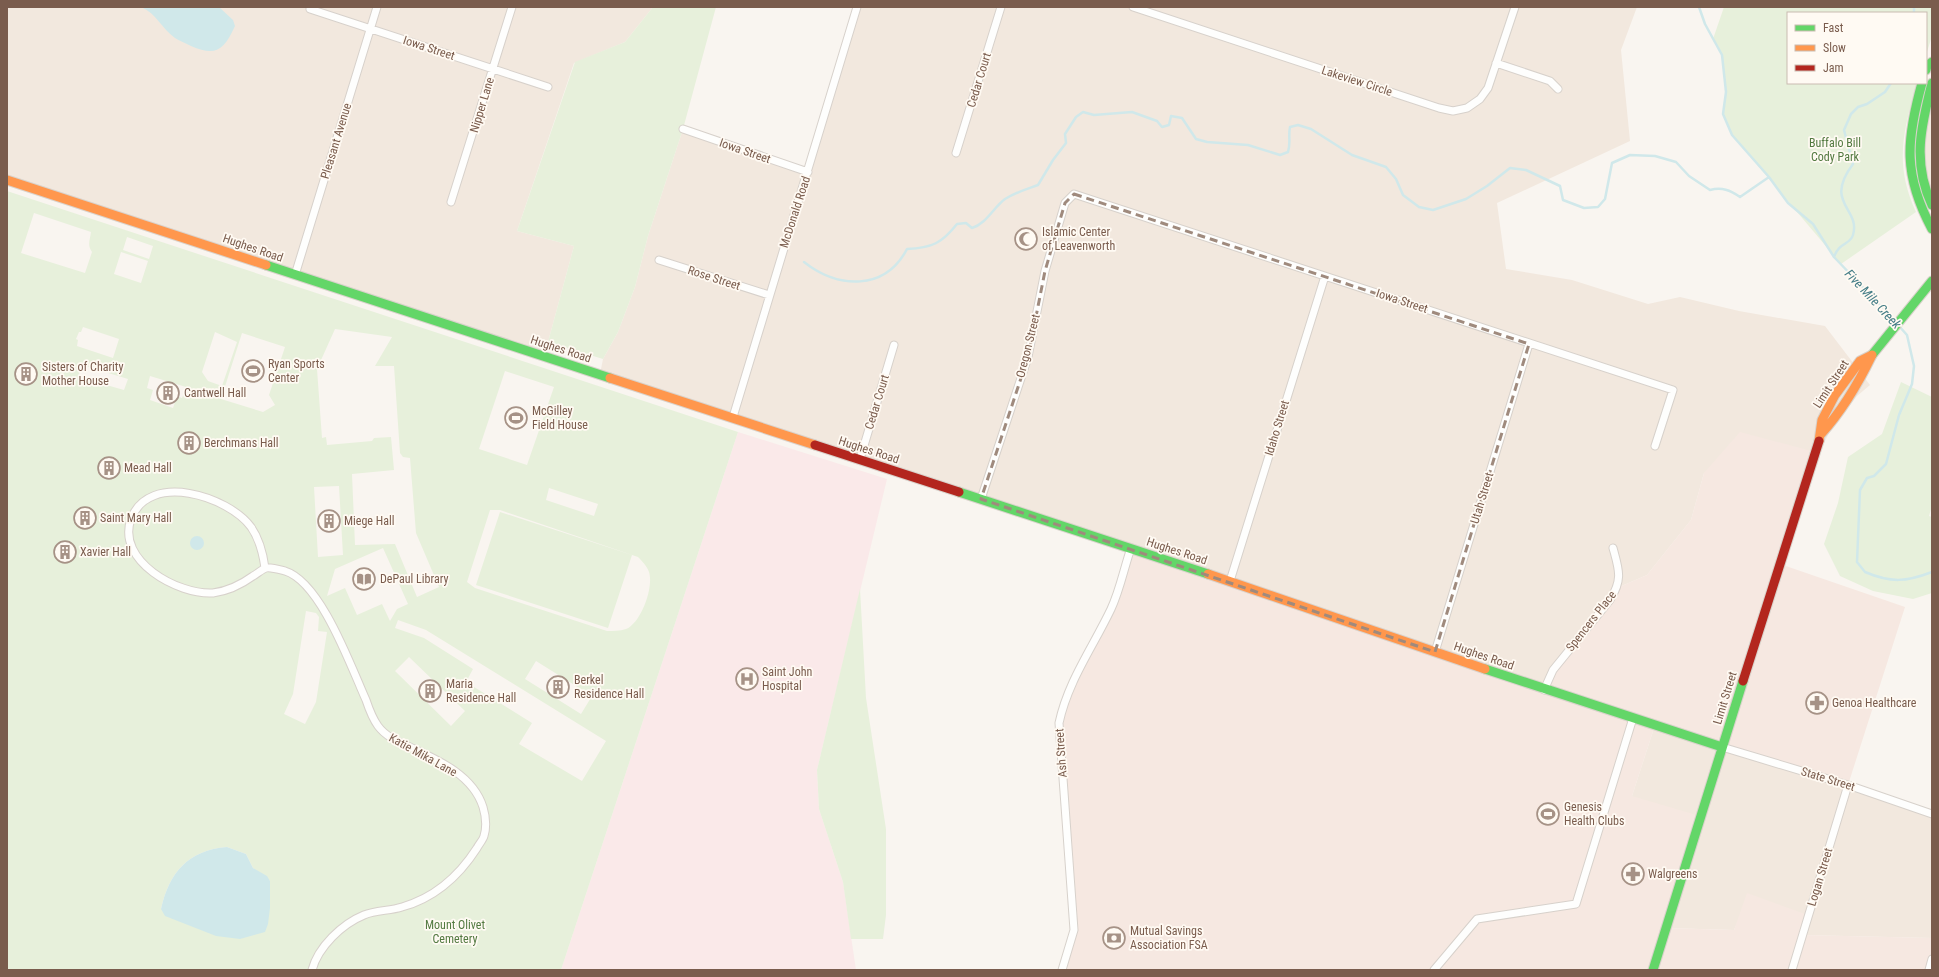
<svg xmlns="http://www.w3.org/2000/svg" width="1939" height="977" viewBox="0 0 1939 977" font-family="'Roboto Condensed',sans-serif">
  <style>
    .residential { fill: #f2e8de }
    .commercial { fill: #f6e8e1 }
    .medical { fill: #fae9e9 }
    .green { fill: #e7f0db; fill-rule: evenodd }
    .water { fill: #d0e8ea }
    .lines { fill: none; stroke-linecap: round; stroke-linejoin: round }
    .stream { stroke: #d0e8ea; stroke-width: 2.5 }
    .street-casing { stroke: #d7d1cb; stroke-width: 9 }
    .fast-casing { stroke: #d9d2cb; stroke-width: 11 }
    .slow-casing { stroke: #d9d2cb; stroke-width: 11 }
    .jam-casing { stroke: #d9d2cb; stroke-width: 11 }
    .street { stroke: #fefefd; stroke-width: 7 }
    .fast { stroke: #63d668; stroke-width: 9 }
    .slow { stroke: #ff974d; stroke-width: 9 }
    .jam { stroke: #b3261e; stroke-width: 9 }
    .marked { fill: none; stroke: #9f8a7d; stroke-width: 3; stroke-dasharray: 8 5; stroke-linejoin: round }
    .labels { text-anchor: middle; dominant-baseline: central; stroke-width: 3.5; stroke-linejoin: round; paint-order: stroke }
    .street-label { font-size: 12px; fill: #7a5c4d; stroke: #fffaf3 }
    .park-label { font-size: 12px; fill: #537a41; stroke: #fffaf3 }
    .poi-label { font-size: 12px; fill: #7a5c4d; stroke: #fffaf3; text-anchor: start }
    .water-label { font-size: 13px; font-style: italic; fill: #437c86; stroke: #fffaf3 }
  </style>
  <rect width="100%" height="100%" fill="#f9f5f0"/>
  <path class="residential" d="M 7,7 L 653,7 L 625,42 L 574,63 L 517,231 L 574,246 L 548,342 L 543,356 L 7,180 Z
    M 857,7 L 1637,7 L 1621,50 L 1630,141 L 1497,203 L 1506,269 L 1572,280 L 1648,304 L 1680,297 L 1739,311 L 1825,326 L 1870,385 L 1857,396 L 1830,431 L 1819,453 L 1704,473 L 1691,520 L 1647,575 L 1617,588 L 1544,690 L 600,374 L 603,359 L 618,332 L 635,287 L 648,236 L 683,129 L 808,172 Z
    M 1932,105 L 1932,189 L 1924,198 L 1919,147 Z
    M 1655,725 L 1932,814 L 1932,938 L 1802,935 L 1740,916 L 1734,930 L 1666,928 L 1632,796 Z"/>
  <path class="commercial" d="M 1740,432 L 1819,453 L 1780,564 L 1905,607 L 1848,785 L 1655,725 L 1632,796 L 1700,816 L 1666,928 L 1734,930 L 1747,893 L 1808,915 L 1803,935 L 1932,938 L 1932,959 L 1929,970 L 1063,970 L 1074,930 L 1059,723 L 1063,702 L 1111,608 L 1131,548 L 1544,689 L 1553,670 L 1617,588 L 1647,575 L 1691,520 L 1704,473 Z"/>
  <path class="medical" d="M 738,432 L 887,479 L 817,770 L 819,809 L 843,882 L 856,970 L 561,970 Z"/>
  <path class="green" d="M 653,7 L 716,7 L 683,129 L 648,236 L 635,287 L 618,332 L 603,359 L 548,342 L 574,246 L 517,231 L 575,62 L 625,42 Z
    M 1724,7 L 1932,7 L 1932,36 L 1926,55 L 1926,13 L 1788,13 L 1788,83 L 1917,83 C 1903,132 1894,164 1916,212 L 1841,264 L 1732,135 L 1723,114 L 1726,92 L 1722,55 L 1713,39 Z
    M 7,191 L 738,432 L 561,970 L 7,970 ZM 34,213 L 91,232 C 90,240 87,245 92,252 L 85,273 L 21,253 ZM 127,237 L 153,246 L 149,259 L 123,250 ZM 121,252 L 148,261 L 141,283 L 114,274 ZM 83,327 L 119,339 L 113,358 L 77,346 L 78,340 L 76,339 L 79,332 L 81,332 ZM 335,329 L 392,337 L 375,366 L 394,366 L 400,453 L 403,457 L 410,458 L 416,533 L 439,587 L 417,597 L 395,544 L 355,545 L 352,474 L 394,470 L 391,437 L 374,438 L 372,441 L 327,445 L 326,437 L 322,438 L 317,369 ZM 215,332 L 237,342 L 222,386 L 208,381 L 202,372 ZM 242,333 L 285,347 L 269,395 L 275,405 L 263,412 L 221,399 ZM 82,365 L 128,379 L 124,390 L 78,377 ZM 505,371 L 554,387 L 527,465 L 479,449 ZM 150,376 L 186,387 L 182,398 L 177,396 L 173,408 L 150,400 L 153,390 L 147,388 ZM 339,486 L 343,555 L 318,557 L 314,487 ZM 549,488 L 598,504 L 594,516 L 546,500 ZM 490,510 L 500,510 L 638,557 C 642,561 647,566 649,572 C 654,587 641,623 626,629 C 620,631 613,631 607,631 L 475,588 L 467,582 ZM 383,548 L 408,604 L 397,609 L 390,621 L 382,604 L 357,615 L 345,588 L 327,596 L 335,569 ZM 306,611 L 316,613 L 319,617 L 318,631 L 327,632 L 316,702 L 305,724 L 284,714 L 293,694 ZM 398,620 L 426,630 L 606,741 L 582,781 L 519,744 L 532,723 L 466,682 L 473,669 L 424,638 L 395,628 ZM 409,657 L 465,711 L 451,726 L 395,671 ZM 536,661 L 592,696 L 581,714 L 525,679 ZM 227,847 L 246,854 L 253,868 L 270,881 L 270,890 L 161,909 C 169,873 188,850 227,847 Z
    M 1901,382 L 1932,397 L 1932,506 L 1929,516 L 1932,517 L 1932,593 L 1913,599 L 1873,591 L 1840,576 L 1824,544 L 1838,503 L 1848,457 L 1882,434 Z
    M 500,512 L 632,555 L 608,628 L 476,585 Z
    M 860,589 L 866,698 L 886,829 L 886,915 L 883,939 L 851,939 L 843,882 L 819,809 L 817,770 Z"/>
  <path class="water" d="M 141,7 L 219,7 L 233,20 L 235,26 C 224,50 216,57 191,46 C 186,43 179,41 175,38 C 162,29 156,13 141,7 Z
    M190 543a7 7 0 1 1 14 0a7 7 0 1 1-14 0Z
    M 227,847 L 246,854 L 253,868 L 267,876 L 270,881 L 270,908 L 268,924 L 265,932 L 240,939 L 216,936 L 165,916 L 161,909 C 169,873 188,850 227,847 Z"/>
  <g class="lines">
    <path class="stream" d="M 1699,7 L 1705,24 L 1722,55 L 1726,92 L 1723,114 L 1732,135 L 1769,177 L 1788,203 L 1813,224 L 1834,257 L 1896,322
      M 1914,7 L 1914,13
      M 1834,257 C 1839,242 1850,245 1853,235 C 1861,208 1823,204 1853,164 L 1844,130 L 1851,114 L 1858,107 L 1867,104 L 1885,92 L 1891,83
      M 804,262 C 838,289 885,291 907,249 C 932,248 942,243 957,224 L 966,223 L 972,228 C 986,224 994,207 1005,199 C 1016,192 1027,189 1038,185 L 1053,160 L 1066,143 L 1065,134 L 1076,117 L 1083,112 L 1094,115 L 1132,112 L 1157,121 L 1162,127 L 1169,125 L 1171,116 L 1182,118 L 1196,139 L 1207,142 L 1248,145 L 1280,155 L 1288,152 C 1291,143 1288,136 1290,127 L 1298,125 L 1311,129 L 1352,155 L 1386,167 L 1396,179 L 1403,195 L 1419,207 L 1433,210 L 1466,199 L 1487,186 L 1510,168 L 1526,170 L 1560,186 L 1563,200 L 1584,208 L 1598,207 L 1605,199 L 1612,163 L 1630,155 L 1655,156 L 1676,162 L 1689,176 L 1710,190 C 1722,187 1730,190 1740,197 L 1769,177
      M 1899,326 L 1907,335 L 1914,366 L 1912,384 L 1899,415 L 1886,464 L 1874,476 L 1867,478 L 1860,490 L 1857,562 L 1865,572 C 1891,583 1906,582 1932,572"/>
    <g class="street-casing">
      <path id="street" d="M 1133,7 L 1439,108 L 1453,111 L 1467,108 L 1480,99 L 1488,88 L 1515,7
        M 310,9 L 548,87
        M 1496,63 L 1550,81 L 1558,89
        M 683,129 L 808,172
        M 956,153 L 1001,7
        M 451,202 L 512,7
        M 659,260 L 769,295
        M 295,275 L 377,7
        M 733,417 L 857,7
        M 860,459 L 894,345
        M 981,499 L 1028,357 L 1045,271 L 1065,203 L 1074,194 L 1673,390 L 1655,446
        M 265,568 C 263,553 260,540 251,527 C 228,496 149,471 131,519 C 116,561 178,595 213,593 C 228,591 242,584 253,576 C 257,574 262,569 266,568 C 270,567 281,570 285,571 C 321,582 351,667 366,700 C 369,709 373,719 378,726 C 386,737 399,742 410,747 C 438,760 473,775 483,807 C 486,817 487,826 484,836 C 483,840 479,844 477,848 C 459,876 434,898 402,907 C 390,911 376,910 364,915 C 342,924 318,947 312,970
        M 1230,581 L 1325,276
        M 1435,652 L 1529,344
        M 1544,690 L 1553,670 L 1610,600 C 1623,579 1619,570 1613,548
        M 1722,747 L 1848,785 L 1932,814
        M 1062,970 L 1074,930 L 1059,723 C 1068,681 1093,647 1111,609 C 1120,590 1124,568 1131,548
        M 1434,970 L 1477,919 L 1576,904 L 1633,718
        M 1792,970 L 1848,785
        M 1929,970 L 1932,959"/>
    </g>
    <g class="fast-casing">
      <path id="fast" d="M 1926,70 L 1927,66 L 1932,62
        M 1922,83 C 1906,140 1903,175 1932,229
        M 1932,83 C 1921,126 1912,163 1932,205
        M 266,265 L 610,378
        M 1872,355 L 1932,281
        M 959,492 L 1208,574
        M 1485,669 L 1722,747
        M 1653,970 L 1743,681"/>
    </g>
    <g class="slow-casing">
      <path id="slow" d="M 7,180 L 266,265
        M 610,378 L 815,445
        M 1819,441 L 1822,420 L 1835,395 L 1860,361 L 1872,355 C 1859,382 1841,412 1821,434
        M 1208,574 L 1485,669"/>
    </g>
    <g class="jam-casing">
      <path id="jam" d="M 815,445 L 959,492
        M 1743,681 L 1819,441"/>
    </g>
    <use href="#street" class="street"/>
    <use href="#fast" class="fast"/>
    <use href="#slow" class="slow"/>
    <use href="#jam" class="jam"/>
  </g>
  <path class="marked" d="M 1074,194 L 1529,344 L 1435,652 L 981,499 L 1028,357 L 1045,271 L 1065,203 Z"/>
  <defs>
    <g id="mosque-ring" transform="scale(1.15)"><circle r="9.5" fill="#fffaf3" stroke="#a69286" stroke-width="1.5"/><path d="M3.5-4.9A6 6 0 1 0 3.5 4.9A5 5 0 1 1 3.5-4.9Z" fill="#a69286"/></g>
    <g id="stadium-ring" transform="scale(1.15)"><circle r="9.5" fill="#fffaf3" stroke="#a69286" stroke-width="1.5"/><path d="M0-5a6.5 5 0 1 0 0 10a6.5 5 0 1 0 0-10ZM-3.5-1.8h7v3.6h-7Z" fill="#a69286"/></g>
    <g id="building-ring" transform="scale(1.15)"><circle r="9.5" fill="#fffaf3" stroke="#a69286" stroke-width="1.5"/><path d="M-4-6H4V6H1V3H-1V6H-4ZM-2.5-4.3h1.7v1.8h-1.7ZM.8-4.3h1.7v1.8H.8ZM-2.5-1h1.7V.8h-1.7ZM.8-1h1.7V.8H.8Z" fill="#a69286"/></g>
    <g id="library-ring" transform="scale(1.15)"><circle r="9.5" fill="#fffaf3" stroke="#a69286" stroke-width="1.5"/><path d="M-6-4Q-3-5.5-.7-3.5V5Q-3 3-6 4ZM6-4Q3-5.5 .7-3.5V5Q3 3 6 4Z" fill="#a69286"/></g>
    <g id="hospital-ring" transform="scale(1.15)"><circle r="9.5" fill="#fffaf3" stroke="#a69286" stroke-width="1.5"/><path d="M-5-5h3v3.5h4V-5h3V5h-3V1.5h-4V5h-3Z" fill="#a69286"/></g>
    <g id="pharmacy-ring" transform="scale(1.15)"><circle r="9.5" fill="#fffaf3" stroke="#a69286" stroke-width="1.5"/><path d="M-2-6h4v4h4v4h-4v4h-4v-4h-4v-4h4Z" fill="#a69286"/></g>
    <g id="bank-ring" transform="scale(1.15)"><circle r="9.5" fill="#fffaf3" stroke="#a69286" stroke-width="1.5"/><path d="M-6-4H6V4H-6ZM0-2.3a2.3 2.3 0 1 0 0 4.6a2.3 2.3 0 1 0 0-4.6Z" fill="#a69286"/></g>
  </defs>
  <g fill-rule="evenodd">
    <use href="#mosque-ring" x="1026" y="239"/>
    <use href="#stadium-ring" x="253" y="371"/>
    <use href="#building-ring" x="26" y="374"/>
    <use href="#building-ring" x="168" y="393"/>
    <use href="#stadium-ring" x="516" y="418"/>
    <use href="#building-ring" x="189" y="443"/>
    <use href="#building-ring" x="109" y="468"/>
    <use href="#building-ring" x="85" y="518"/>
    <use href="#building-ring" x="329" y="521"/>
    <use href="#building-ring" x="65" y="552"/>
    <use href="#library-ring" x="364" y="579"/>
    <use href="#hospital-ring" x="747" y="679"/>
    <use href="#building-ring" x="558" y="687"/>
    <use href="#building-ring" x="430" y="691"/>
    <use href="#pharmacy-ring" x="1817" y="703"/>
    <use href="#stadium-ring" x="1548" y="814"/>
    <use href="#pharmacy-ring" x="1633" y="874"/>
    <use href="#bank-ring" x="1114" y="938"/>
  </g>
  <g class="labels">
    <g class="street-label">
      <text transform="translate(429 48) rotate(18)">Iowa Street</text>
      <text transform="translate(979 80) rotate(-73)">Cedar Court</text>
      <text transform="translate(1357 81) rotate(18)">Lakeview Circle</text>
      <text transform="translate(482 105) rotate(-73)">Nipper Lane</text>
      <text transform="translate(336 141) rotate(-73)">Pleasant Avenue</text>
      <text transform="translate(745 151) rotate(19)">Iowa Street</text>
      <text transform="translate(795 212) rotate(-72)">McDonald Road</text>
      <text transform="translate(253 248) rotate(19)">Hughes Road</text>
      <text transform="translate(714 278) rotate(18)">Rose Street</text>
      <text transform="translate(1402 301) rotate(18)">Iowa Street</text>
      <text transform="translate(1028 346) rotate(-76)">Oregon Street</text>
      <text transform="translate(561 349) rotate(18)">Hughes Road</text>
      <text transform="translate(1831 384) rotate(-57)">Limit Street</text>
      <text transform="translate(877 402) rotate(-73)">Cedar Court</text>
      <text transform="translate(1277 428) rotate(-73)">Idaho Street</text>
      <text transform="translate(869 450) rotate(18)">Hughes Road</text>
      <text transform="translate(1482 498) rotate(-73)">Utah Street</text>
      <text transform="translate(1177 551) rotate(18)">Hughes Road</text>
      <text transform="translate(1591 621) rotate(-52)">Spencers Place</text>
      <text transform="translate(1484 656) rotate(19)">Hughes Road</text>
      <text transform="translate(1725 698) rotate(-73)">Limit Street</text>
      <text transform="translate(1061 753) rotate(-94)">Ash Street</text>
      <text transform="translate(423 755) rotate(29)">Katie Mika Lane</text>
      <text transform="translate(1828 779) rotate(17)">State Street</text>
      <text transform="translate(1820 877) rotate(-73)">Logan Street</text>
    </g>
    <g class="park-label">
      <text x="1835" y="143">Buffalo Bill<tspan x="1835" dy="14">Cody Park</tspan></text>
      <text x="455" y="925">Mount Olivet<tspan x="455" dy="14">Cemetery</tspan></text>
    </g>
    <g class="poi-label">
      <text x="1042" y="232">Islamic Center<tspan x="1042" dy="14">of Leavenworth</tspan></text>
      <text x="268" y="364">Ryan Sports<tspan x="268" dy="14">Center</tspan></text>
      <text x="42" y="367">Sisters of Charity<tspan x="42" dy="14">Mother House</tspan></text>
      <text x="184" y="393">Cantwell Hall</text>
      <text x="532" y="411">McGilley<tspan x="532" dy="14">Field House</tspan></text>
      <text x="204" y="443">Berchmans Hall</text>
      <text x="124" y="468">Mead Hall</text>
      <text x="100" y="518">Saint Mary Hall</text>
      <text x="344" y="521">Miege Hall</text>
      <text x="80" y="552">Xavier Hall</text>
      <text x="380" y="579">DePaul Library</text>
      <text x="762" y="672">Saint John<tspan x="762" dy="14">Hospital</tspan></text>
      <text x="574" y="680">Berkel<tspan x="574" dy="14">Residence Hall</tspan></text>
      <text x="446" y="684">Maria<tspan x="446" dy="14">Residence Hall</tspan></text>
      <text x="1832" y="703">Genoa Healthcare</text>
      <text x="1564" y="807">Genesis<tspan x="1564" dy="14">Health Clubs</tspan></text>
      <text x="1648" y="874">Walgreens</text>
      <text x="1130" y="931">Mutual Savings<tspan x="1130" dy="14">Association FSA</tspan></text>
    </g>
    <g class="water-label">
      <text transform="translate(1873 299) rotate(47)">Five Mile Creek</text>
    </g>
  </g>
  <rect width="1939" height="977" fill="none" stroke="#7a5c4d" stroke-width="16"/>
  <rect x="1787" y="12" width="140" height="72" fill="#fffaf3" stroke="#cabbb1"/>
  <rect x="1795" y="25" width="20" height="6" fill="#63d668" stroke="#cabbb1"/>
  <text x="1823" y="32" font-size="12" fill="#7a5c4d">Fast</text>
  <rect x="1795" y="45" width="20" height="6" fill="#ff974d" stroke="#cabbb1"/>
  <text x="1823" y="52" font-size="12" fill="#7a5c4d">Slow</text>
  <rect x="1795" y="65" width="20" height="6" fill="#b3261e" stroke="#cabbb1"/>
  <text x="1823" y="72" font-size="12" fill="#7a5c4d">Jam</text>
</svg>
